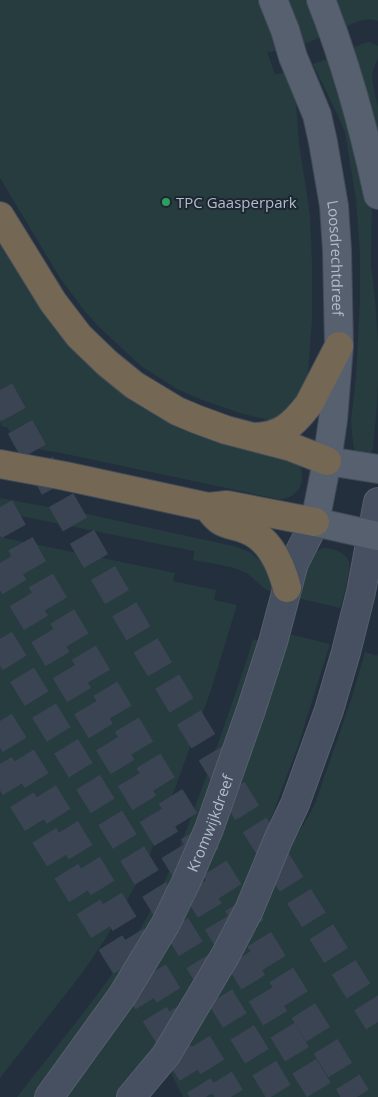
<svg xmlns="http://www.w3.org/2000/svg" width="378" height="1097" viewBox="0 0 378 1097" font-family="'Open Sans',sans-serif">
  <style>
    .green { fill: #263c3f }
    .lines { fill: none; stroke-linecap: round; stroke-linejoin: round }
    .motorway-tunnel { stroke: #3a4453; stroke-width: 28; stroke-dasharray: 28 14; stroke-linecap: butt }
    .secondary-casing { stroke: #565f6c; stroke-width: 30 }
    .primary-casing { stroke: #414a57; stroke-width: 30 }
    .motorway-casing { stroke: #434c59; stroke-width: 30 }
    .secondary { stroke: #465061; stroke-width: 28 }
    .primary { stroke: #56606e; stroke-width: 28 }
    .motorway { stroke: #746855; stroke-width: 28 }
    .leisure-dot { fill: #2e9e5b; stroke: #1d2633; stroke-width: 2 }
    .labels { text-anchor: middle; dominant-baseline: central; stroke-width: 4; stroke-linejoin: round; paint-order: stroke }
    .poi-label { font-size: 15px; fill: #b4bcc9; stroke: #1d2633; text-anchor: start }
    .street-label { font-size: 15px; fill: #b4bcc9; stroke: #1d2633 }
  </style>
  <rect width="100%" height="100%" fill="#242f3e"/>
  <path class="green" d="M 0,0 L 266,0 L 284,50 L 267,52 L 275,74 L 290,72 L 296,104 L 299,143 L 310,215 L 312,262 L 312,321 L 307,384 L 278,422 L 243,414 L 202,400 L 177,389 L 141,366 L 99,327 L 83,309 L 60,278 L 0,178 Z
    M 283,0 L 313,0 L 327,35 L 301,45 Z
    M 328,0 L 378,0 L 378,21 C 364,16 352,24 339,30 Z
    M 370,42 L 378,46 L 378,58 L 373,70 L 372,77 L 374,90 L 378,108 L 378,163 L 346,51 L 364,43 Z
    M 335,56 L 372,201 L 371,264 L 375,299 L 378,341 L 378,382 L 377,404 L 373,449 L 369,455 L 356,454 L 353,444 L 351,421 L 356,376 L 360,300 L 360,255 L 356,199 L 345,132 L 339,118 L 313,64 Z
    M 0,232 L 49,311 L 238,443 L 299,464 C 308,481 297,500 278,499 L 61,453 L 13,445 L 15,437 L 12,434 L 11,434 L 7,427 L 3,427 L 0,422 Z
    M 0,498 L 87,514 L 233,546 L 250,552 L 264,564 L 273,579 L 273,592 C 259,588 255,577 244,572 C 229,565 208,563 193,560 L 194,551 L 0,512 Z
    M 0,537 L 175,573 L 173,581 L 216,590 L 214,600 L 237,605 L 210,693 L 178,780 L 150,854 L 135,886 L 106,938 L 83,972 L 0,1078 Z
    M 323,548 C 332,548 346,552 349,562 C 351,569 343,601 340,608 L 293,597 L 312,554 Z
    M 282,632 L 330,644 L 298,746 L 247,883 L 174,1031 L 122,1097 L 66,1097 L 101,1051 L 131,993 Z
    M 253,639 L 266,643 L 191,855 L 95,1019 L 34,1097 L 17,1097 C 54,1049 94,1003 127,952 C 163,895 186,832 209,769 C 224,726 240,683 253,639 Z
    M 365,652 L 377,656 L 378,653 L 378,1097 L 183,1097 L 167,1065 L 289,849 L 308,817 L 315,804 L 352,697 Z"/>
  <g class="lines">
    <path class="motorway-tunnel" d="M 0,390 C 117,606 247,814 378,1022
      M 0,507 L 44,586 L 151,765 L 357,1097
      M 0,563 L 91,715 L 323,1097
      M 0,639 L 282,1097
      M 0,721 L 231,1097
      M 0,764 L 206,1097"/>
    <g class="secondary-casing">
      <g id="secondary">
        <path id="s1" d="M 49,1097 L 122,996 L 165,925 L 187,880 L 209,829 L 251,710 L 273,642 L 294,563 L 315,522"/>
        <path d="M 131,1097 L 166,1055 L 225,956 L 249,910 L 278,840 L 295,804 L 329,710 L 346,652 L 361,592 L 378,502"/>
      </g>
    </g>
    <g class="primary-casing">
      <g id="primary">
        <path id="s2" d="M 273,0 L 285,30 L 293,57 L 317,115 L 323,142 L 334,206 L 337,250 L 339,346 L 333,420 L 327,461 L 315,522 L 378,536"/>
        <path d="M 321,0 C 346,63 364,129 378,195"/>
        <path d="M 327,461 L 378,469"/>
      </g>
    </g>
    <g class="motorway-casing">
      <path id="motorway" d="M 0,216 L 53,302 L 79,336 L 107,363 L 134,385 L 177,411 L 196,419 L 226,430 L 291,447 L 327,461
        M 253,437 C 280,437 293,425 309,404 L 339,346
        M 0,464 L 65,476 L 208,507 L 227,505 L 315,522
        M 210,510 C 222,527 230,523 247,530 C 270,539 281,565 287,588"/>
    </g>
    <use href="#secondary" class="secondary"/>
    <use href="#primary" class="primary"/>
    <use href="#motorway" class="motorway"/>
  </g>
  <circle class="leisure-dot" cx="166" cy="202" r="5"/>
  <g class="labels">
    <g class="poi-label">
      <text x="176" y="202">TPC Gaasperpark</text>
    </g>
    <g class="street-label">
      <text stroke="none"><textPath href="#s2" startOffset="268">Loosdrechtdreef</textPath></text>
      <text stroke="none"><textPath href="#s1" startOffset="319">Kromwijkdreef</textPath></text>
    </g>
  </g>
</svg>
